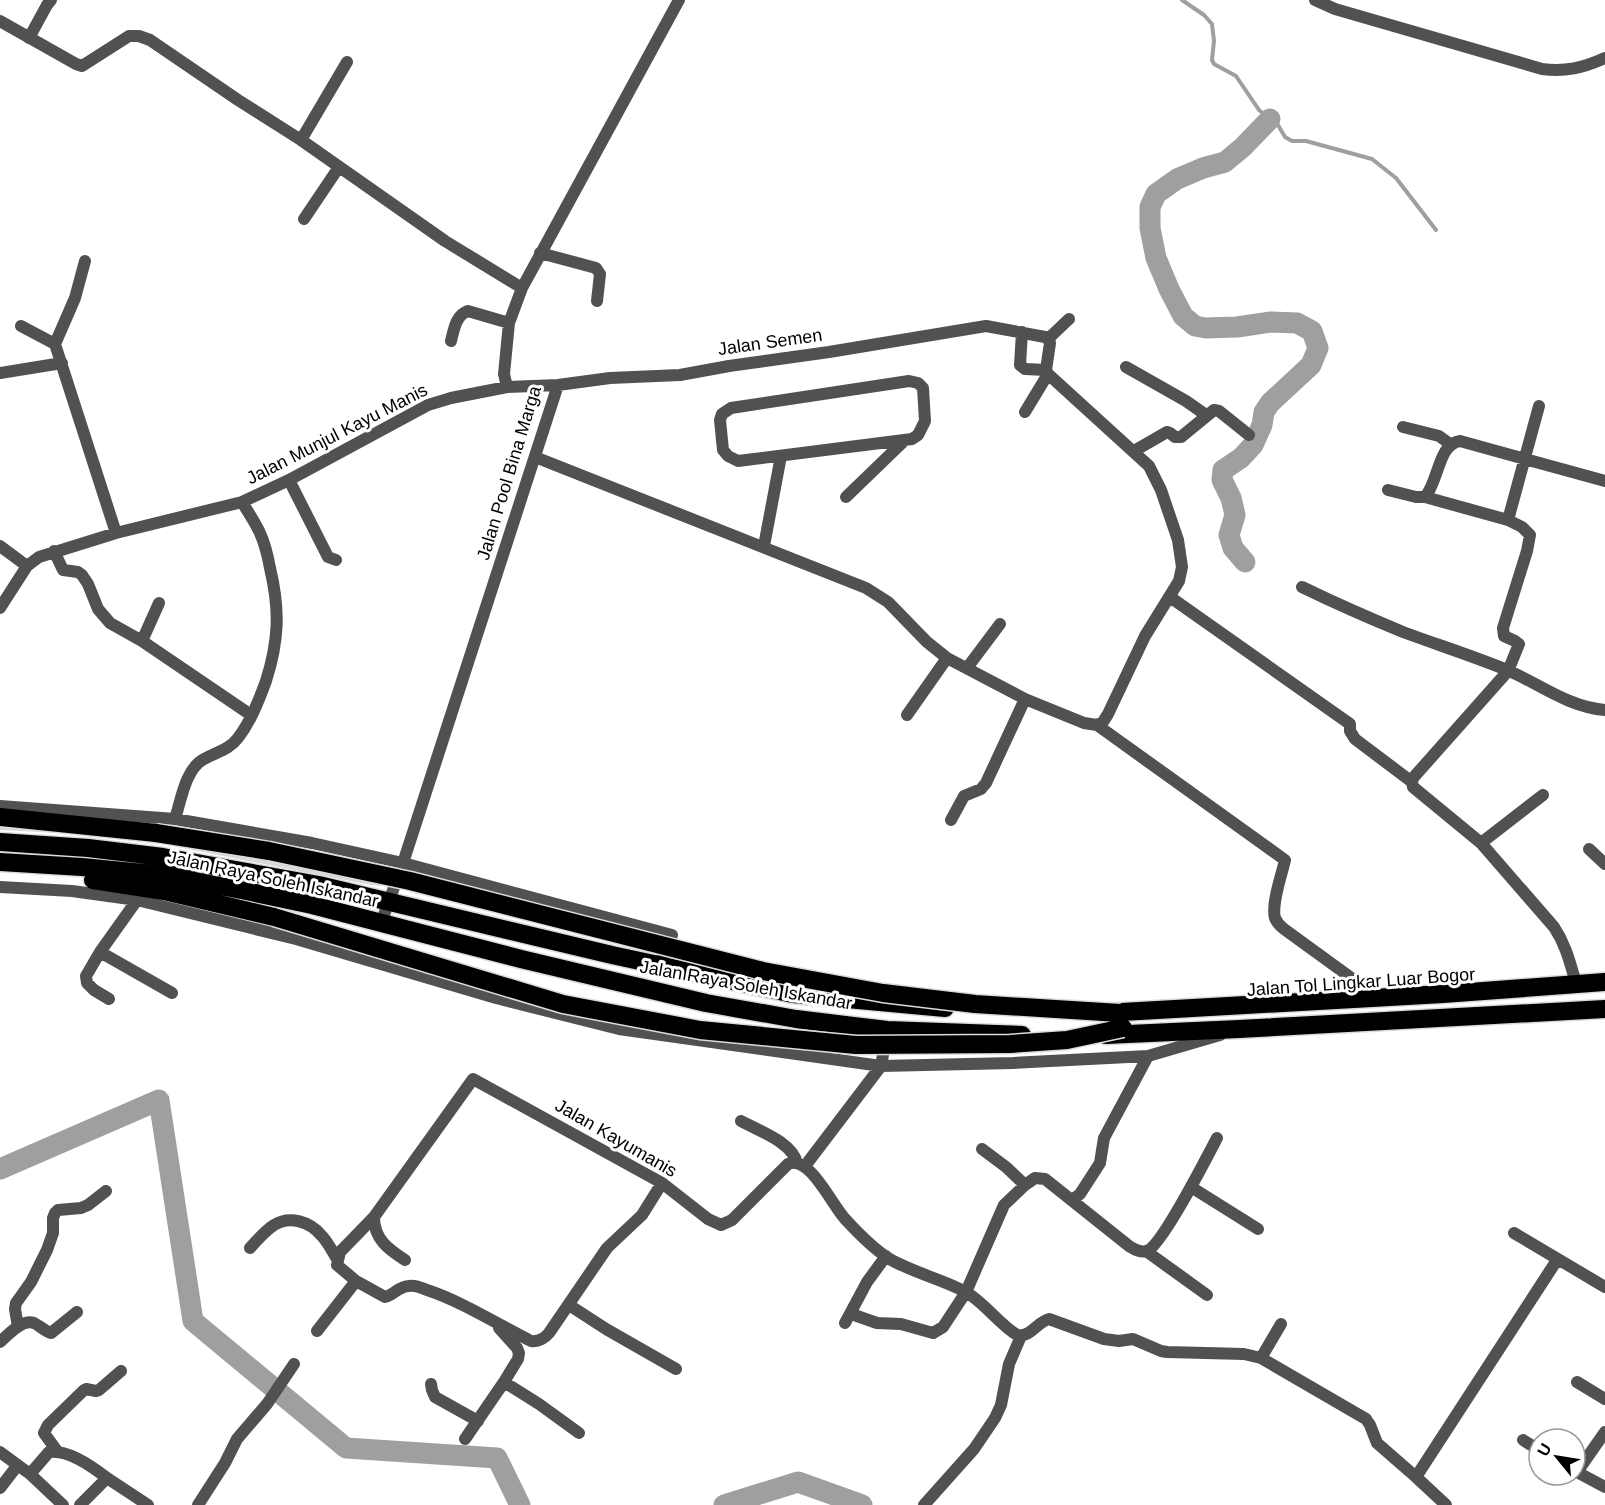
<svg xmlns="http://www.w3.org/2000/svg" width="1605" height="1505" viewBox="0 0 1605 1505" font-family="Arial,sans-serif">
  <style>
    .green { fill: #d8d8d8 }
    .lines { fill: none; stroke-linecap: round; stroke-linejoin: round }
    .stream { stroke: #9f9f9f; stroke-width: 4 }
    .river { stroke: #9f9f9f; stroke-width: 21 }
    .highway-casing { stroke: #dbdbdb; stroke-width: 21 }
    .street { stroke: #515151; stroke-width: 12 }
    .highway { stroke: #000; stroke-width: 18 }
    .highway-bridge-casing { stroke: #dbdbdb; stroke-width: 21; stroke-linecap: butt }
    .highway-bridge { stroke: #000; stroke-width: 18 }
    .labels { text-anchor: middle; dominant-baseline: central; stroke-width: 6; stroke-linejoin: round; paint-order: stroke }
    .street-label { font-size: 18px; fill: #000; stroke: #fff }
  </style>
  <rect width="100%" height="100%" fill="#fff"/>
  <path class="green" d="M 0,821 L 111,830 L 388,881 L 381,886 L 371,885 L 142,840 L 101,835 L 0,830 Z"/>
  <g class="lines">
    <path class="stream" d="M 1182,0 L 1204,15 L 1212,24 L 1214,41 L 1212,60 L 1214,64 L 1236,76 L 1259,110 L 1278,125 L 1285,137 L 1292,141 L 1306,141 L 1372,159 L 1396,178 L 1436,230"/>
    <path class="river" d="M 1245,562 L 1233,548 L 1229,535 L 1235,515 L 1231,498 L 1222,480 L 1223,470 L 1241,458 L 1253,445 L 1262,425 L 1264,412 L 1270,403 L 1311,365 L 1318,348 L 1312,331 L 1297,323 L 1271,322 L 1237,327 L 1206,328 L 1195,326 L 1183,316 L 1169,289 L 1156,258 L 1150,228 L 1150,207 L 1156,194 L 1177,179 L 1203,168 L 1225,162 L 1243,147 L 1270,119
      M 0,1169 L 159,1100 L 193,1321 L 346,1448 L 497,1458 L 520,1505
      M 724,1505 L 798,1482 L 862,1505"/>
    <g class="highway-casing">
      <path id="highway" d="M 0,817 L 156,833
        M 0,842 L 88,848 L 163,857 L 319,885 L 612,955 L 793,994 L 945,1008
        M 0,862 L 82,867 L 164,875 L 246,891 L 312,905 L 521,959 L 706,1003 L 796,1019 L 887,1030 L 1022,1035
        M 93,880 L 164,891 L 274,917
        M 1104,1013 L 1443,994 L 1605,982
        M 1106,1035 L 1239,1029 L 1605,1009"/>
    </g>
    <path class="street" d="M 679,0 L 522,288 L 509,323 L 504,374 L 507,387 L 558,385 L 610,378 L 680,375 L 729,366 L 829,352 L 986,326 L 1045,337 L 1048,339 L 1050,343 L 1046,370 L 1048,374 L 1149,466 L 1161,490 L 1178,540 L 1182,567 L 1179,581 L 1145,636 L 1108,714 L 1103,722 L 1097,725
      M 1315,0 L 1335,9 L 1542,69 C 1565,72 1583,68 1605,58
      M 0,21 L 76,64 L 82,66 L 129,36 L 139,36 L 150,40 L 238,100 L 301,140 L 445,241 L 522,288
      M 29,38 L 47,5 L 51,0
      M 301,140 L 347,62
      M 304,219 L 339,167
      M 540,253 L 596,268 L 600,274 L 597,301
      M 85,261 L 75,298 L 55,344 L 116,533
      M 21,326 L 55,344
      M 1022,332 L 1020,365 L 1025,369 L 1046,370
      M 1048,339 L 1069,319
      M 451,341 C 454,329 456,315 468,311 L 509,323
      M 1126,367 L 1186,401 L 1206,415
      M 0,373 L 62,363
      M 909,381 L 918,383 L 923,388 L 925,421 L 918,435 L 912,439 L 738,461 L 728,456 L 723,450 L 720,420 L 722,414 L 731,408 Z
      M 1025,412 L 1048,374
      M 1403,427 L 1439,436 L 1450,444
      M 1134,451 L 1167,432 L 1170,433 L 1175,437 L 1181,437 L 1214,410 L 1219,411 L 1249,435
      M 535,457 L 866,588 L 888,602 L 927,642 L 947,658 L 1025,699 L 1084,723 L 1097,725 L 1285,860 C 1282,874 1271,904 1275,918 C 1277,923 1280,926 1284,929 L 1379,998
      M 289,480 L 328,557 L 336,560
      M 1388,490 L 1416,497 L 1425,497 C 1439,481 1438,444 1460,441 L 1605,481
      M 846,497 L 904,441
      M 1425,497 L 1508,520 L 1522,527 L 1530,535 L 1527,551 L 1503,628 L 1504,636 L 1515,641 L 1519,644 L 1508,671 L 1413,778 L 1412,782 L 1413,787 L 1481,843 L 1554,927 C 1566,945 1570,963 1576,983
      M 1508,520 L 1539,406
      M 0,546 L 27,566
      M 764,546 L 781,456
      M 54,551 L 63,570 L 78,572 L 82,575 L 88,584 L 98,609 L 110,623 L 142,641 L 251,715
      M 1302,587 C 1335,603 1369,618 1403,632 C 1438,645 1473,656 1507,670 C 1540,684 1568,707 1605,710
      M 1170,597 L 1350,724 L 1350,731 L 1355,739 L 1412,782
      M 0,608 L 27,566 L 39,557 L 116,533 L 242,502 L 289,480 L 428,405 L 451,398 L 507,387
      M 142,641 L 159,603
      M 967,668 L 1000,624
      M 907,715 L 947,658
      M 0,806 L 175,819 L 312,843 L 403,863 L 672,935 L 659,965
      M 175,819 C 181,801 185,769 204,759 C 216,752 229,750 238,738 C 251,721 259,700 266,681 C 279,640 280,610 270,568 C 268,557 265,544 260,533 C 255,522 248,512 242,502
      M 951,820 L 964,796 L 981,789 L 986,783 L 1025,699
      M 1481,843 L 1543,795
      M 1589,849 L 1605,864
      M 0,887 L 72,891 L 137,900 L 296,939 L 496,998 L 619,1029 L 881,1066 L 1013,1063 L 1148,1056 L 1220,1035
      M 381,923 L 403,863 L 558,385
      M 100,952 L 172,993
      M 109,999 L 94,990 L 87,983 L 86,976 L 100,952 L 137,900
      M 741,1121 C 759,1131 792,1142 797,1163
      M 982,1149 L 1006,1167 L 1025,1185
      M 805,1166 L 881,1066 L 886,1038
      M 662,1183 L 642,1215 L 607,1248 L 549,1333 C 544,1339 539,1342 531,1341 C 499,1325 461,1301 427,1290 C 422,1288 415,1285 409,1286 C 399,1286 394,1295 385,1297 L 356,1281 L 337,1265 L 340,1252 L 374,1217 L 473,1079 L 662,1183 L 708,1219 L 721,1225 L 732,1220 L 788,1164 C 810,1154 833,1208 847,1221 C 859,1234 873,1248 888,1258 C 911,1272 939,1278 964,1291 C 982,1300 999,1324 1017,1335 C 1030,1338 1037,1322 1049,1319 L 1104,1339 L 1119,1341 L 1133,1339 L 1161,1351 L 1167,1352 L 1244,1354 L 1261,1358 L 1366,1419 L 1370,1425 L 1377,1443 L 1416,1477 L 1446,1505
      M 1191,1187 L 1258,1229
      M 1072,1200 L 1080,1194 L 1100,1163 L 1104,1138 L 1148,1056
      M 374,1217 C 374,1239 388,1249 405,1260
      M 1514,1233 L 1605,1287
      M 250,1248 C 257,1240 265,1231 274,1225 C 290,1215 310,1222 321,1235 C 328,1242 332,1251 337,1259
      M 1146,1251 L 1207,1295
      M 569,1305 L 606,1329 L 676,1369
      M 851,1312 L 857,1316 L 877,1323 L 901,1324 L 933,1333 L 943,1327 L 966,1292 L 1004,1205 L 1025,1185 L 1035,1178 L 1045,1179 L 1129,1246 C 1134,1249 1140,1253 1147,1251 C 1162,1245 1207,1157 1217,1138
      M 845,1323 L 867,1282 L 886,1256
      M 18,1327 L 15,1309 L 16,1303 L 31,1282 L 47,1250 L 53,1233 L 53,1218 L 55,1213 L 58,1210 L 81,1208 L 88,1205 L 106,1191
      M 317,1331 L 356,1281
      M 0,1342 C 8,1335 22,1319 34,1323 C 40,1326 45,1331 51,1333 L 77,1312
      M 1261,1358 L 1281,1324
      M 504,1382 L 539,1404 L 579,1433
      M 1577,1382 L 1605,1399
      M 431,1384 L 432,1390 L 435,1397 L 478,1421
      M 465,1439 L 504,1382 L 518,1359 L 519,1353 L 517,1348 L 499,1328
      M 1523,1440 L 1539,1450
      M 57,1451 L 44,1433 L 48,1425 L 84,1390 L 86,1389 L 96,1391 L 99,1390 L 121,1371
      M 0,1452 L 30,1474 L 63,1505
      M 1575,1471 L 1605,1487
      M 1577,1472 L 1605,1432
      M 30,1474 L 49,1452 C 67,1449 93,1467 107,1478
      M 1416,1477 L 1557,1260
      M 0,1488 L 17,1466
      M 80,1505 L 107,1478 L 148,1505
      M 198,1505 L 225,1463 L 237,1439 L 267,1404 L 294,1364
      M 924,1505 L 974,1449 L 995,1418 L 1001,1405 L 1009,1364 L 1021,1336"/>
    <use href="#highway" class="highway"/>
    <g class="highway-bridge-casing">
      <path id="highway-bridge" d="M 156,833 L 269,851 L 410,881 L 763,971 L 883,993 L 975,1004 L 1120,1013
        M 274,917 L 563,1004 L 700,1030 L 856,1045 L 1010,1044 L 1067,1040 L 1123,1028"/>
    </g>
    <use href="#highway-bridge" class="highway-bridge"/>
  </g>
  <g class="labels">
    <g class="street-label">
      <text transform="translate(770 342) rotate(-8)">Jalan Semen</text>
      <text transform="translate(337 434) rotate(-27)">Jalan Munjul Kayu Manis</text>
      <text transform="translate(509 473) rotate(-73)">Jalan Pool Bina Marga</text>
      <text transform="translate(273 879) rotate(12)">Jalan Raya Soleh Iskandar</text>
      <text transform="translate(1361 982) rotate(-4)">Jalan Tol Lingkar Luar Bogor</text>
      <text transform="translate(746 985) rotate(10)">Jalan Raya Soleh Iskandar</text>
      <text transform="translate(616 1138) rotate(30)">Jalan Kayumanis</text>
    </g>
  </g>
  <g transform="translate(1557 1457) rotate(300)"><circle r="28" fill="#ffffff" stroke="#999999" stroke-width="1.5"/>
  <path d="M0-4.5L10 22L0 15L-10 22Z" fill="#000000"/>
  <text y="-9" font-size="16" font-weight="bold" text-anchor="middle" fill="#000000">U</text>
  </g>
</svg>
